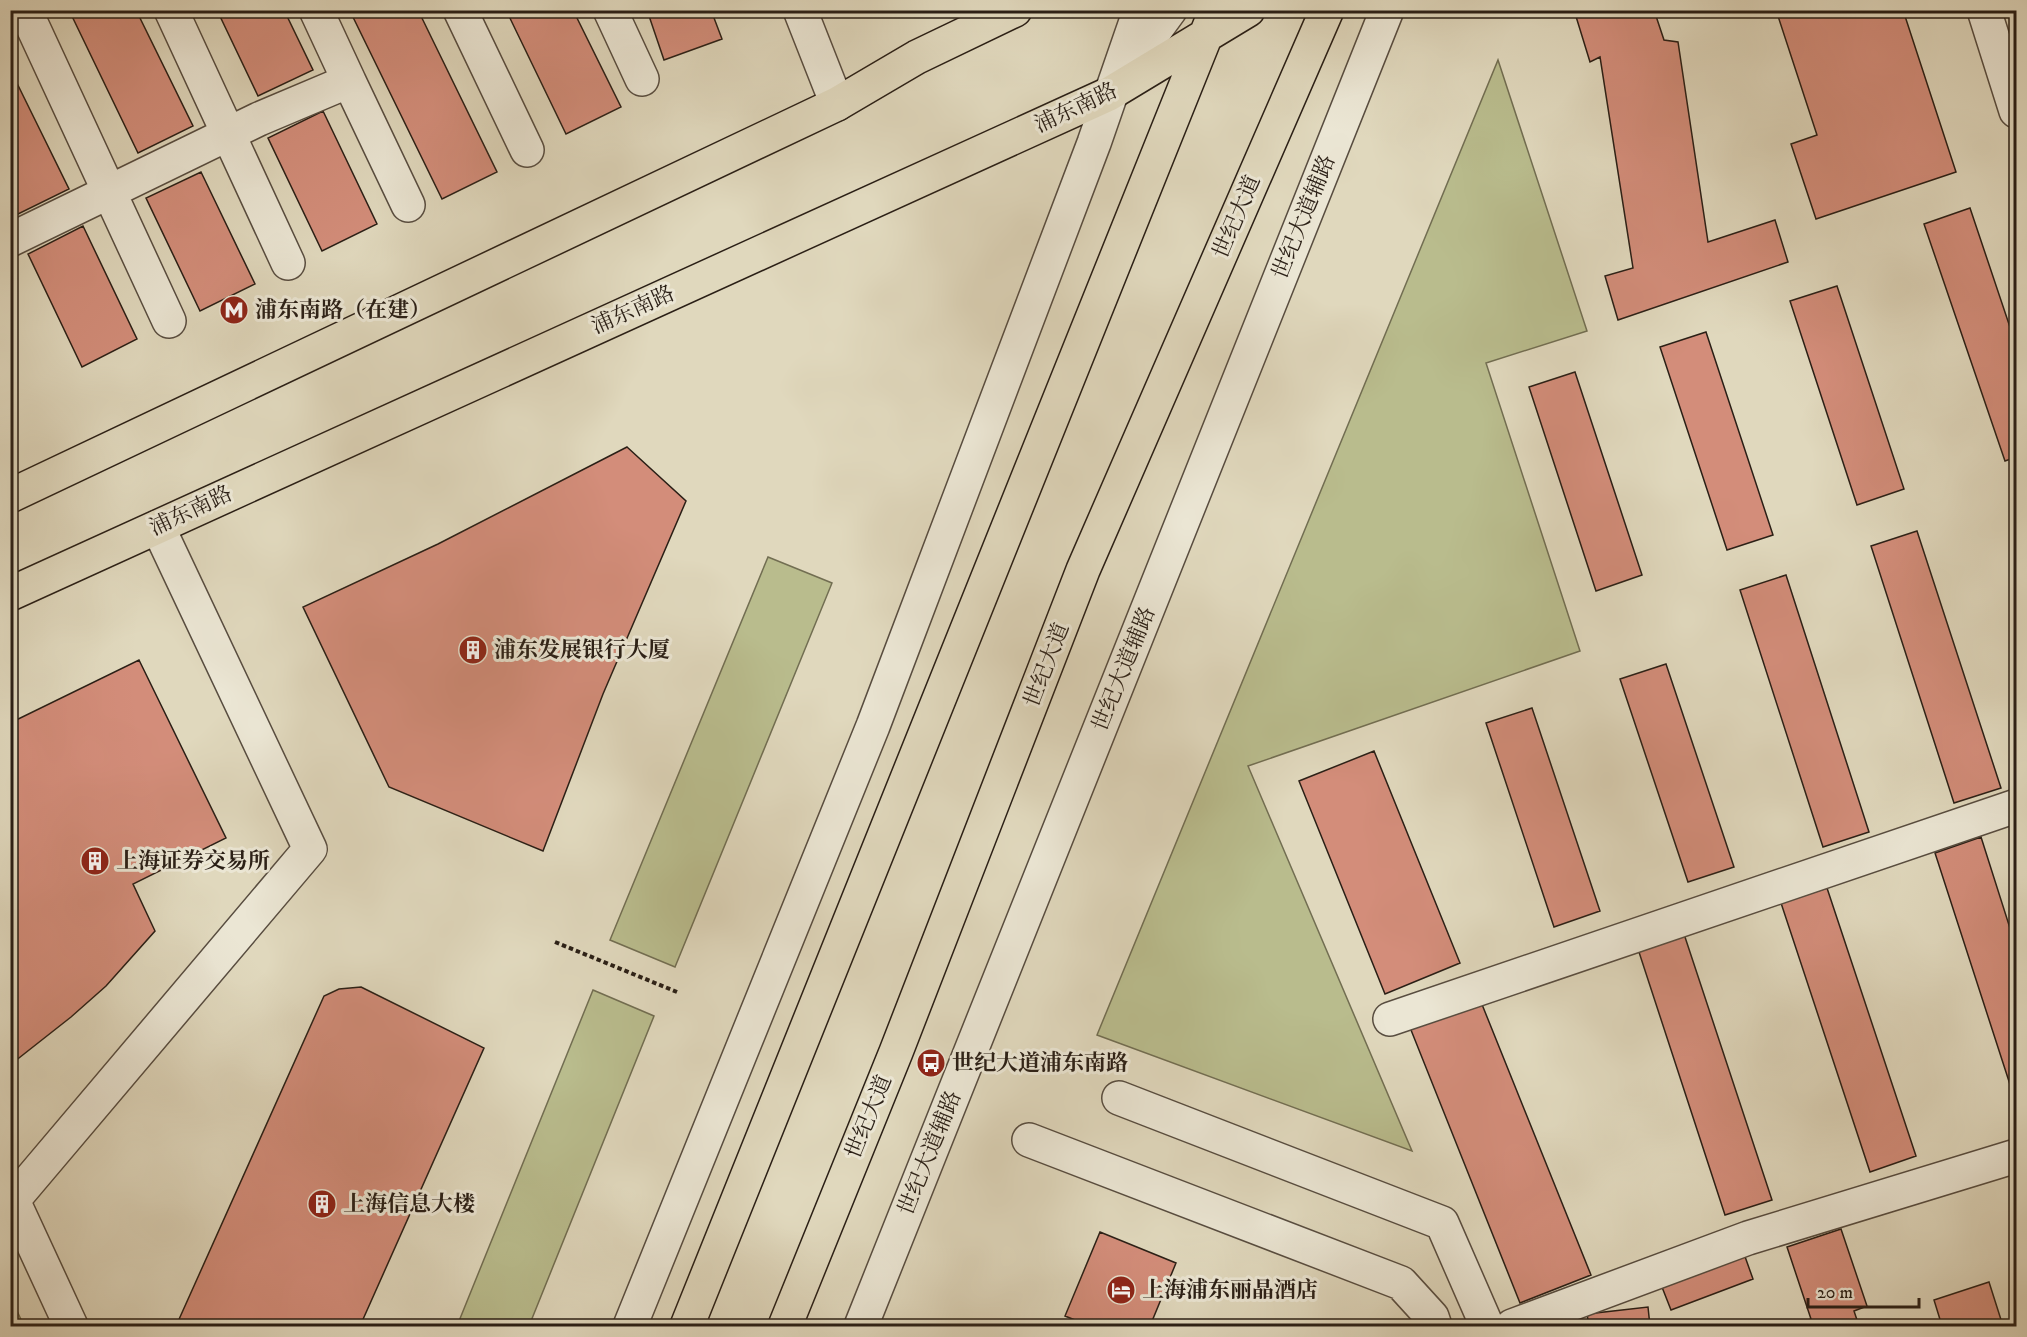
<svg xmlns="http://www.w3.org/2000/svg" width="2027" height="1337" viewBox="0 0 2027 1337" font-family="'IM FELL DW Pica','Noto Serif SC',serif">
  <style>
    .green { fill: #b9bc8d; stroke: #726e52; stroke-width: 1.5 }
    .building { fill: #d38d7a; stroke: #2a1f16; stroke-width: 1.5 }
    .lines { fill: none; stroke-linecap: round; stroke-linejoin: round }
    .minor-casing { stroke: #584d40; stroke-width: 36 }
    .major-casing { stroke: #2a1f16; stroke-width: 36 }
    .path { stroke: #2a1f16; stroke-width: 4; stroke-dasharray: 4.5 3; stroke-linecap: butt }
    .minor { stroke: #ebe6d4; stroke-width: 33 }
    .major { stroke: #e0d8bd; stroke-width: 33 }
    .labels { text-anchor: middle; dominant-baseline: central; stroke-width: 6; stroke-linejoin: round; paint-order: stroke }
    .street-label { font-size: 22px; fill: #2a1f16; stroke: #ebe6d4 }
    .poi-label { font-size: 22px; font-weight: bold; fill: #2a1f16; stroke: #ebe6d4; text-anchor: start }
  </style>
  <rect width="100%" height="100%" fill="#e0d8bd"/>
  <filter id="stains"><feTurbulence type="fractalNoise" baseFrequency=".00333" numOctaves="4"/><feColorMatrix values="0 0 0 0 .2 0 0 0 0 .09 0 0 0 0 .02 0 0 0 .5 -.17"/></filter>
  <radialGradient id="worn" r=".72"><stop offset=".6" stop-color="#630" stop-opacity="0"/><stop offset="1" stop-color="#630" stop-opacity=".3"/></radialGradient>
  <path class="green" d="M 1498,60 L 1587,331 L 1486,363 L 1580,651 L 1248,766 L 1412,1151 L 1097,1035 Z
    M 768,557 L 832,583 L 675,967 L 610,940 Z
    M 593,990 L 654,1016 L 529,1326 L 457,1326 Z
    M 11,1298 L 24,1326 L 11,1326 Z"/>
  <path class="building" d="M 69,10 L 136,10 L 193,126 L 138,153 Z
    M 217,10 L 284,10 L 313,70 L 258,96 Z
    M 418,10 L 497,172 L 442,199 L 350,11 Z
    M 506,10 L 573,10 L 621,107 L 566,134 Z
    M 647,10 L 711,10 L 722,39 L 664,60 Z
    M 1574,10 L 1654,10 L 1664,40 L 1678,42 L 1708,242 L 1775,220 L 1788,262 L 1618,320 L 1605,276 L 1633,268 L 1600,57 L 1590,62 Z
    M 1776,10 L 1903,10 L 1956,172 L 1816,219 L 1791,144 L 1817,135 Z
    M 10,69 L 69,189 L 14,216 L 10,209 Z
    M 323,111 L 377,224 L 322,251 L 268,138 Z
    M 201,172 L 255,284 L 200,311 L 146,198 Z
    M 1970,208 L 2016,345 L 2016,457 L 2005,461 L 1924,224 Z
    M 83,226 L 137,339 L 82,367 L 28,254 Z
    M 1837,286 L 1904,489 L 1857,505 L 1790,301 Z
    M 1706,332 L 1773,535 L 1727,550 L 1660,347 Z
    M 1575,372 L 1642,575 L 1596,591 L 1529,387 Z
    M 627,447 L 686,501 L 603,694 L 543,851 L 389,787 L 303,607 L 438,544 Z
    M 1917,531 L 2001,788 L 1954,803 L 1871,546 Z
    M 1786,575 L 1869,832 L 1823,847 L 1740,590 Z
    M 139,660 L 226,838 L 133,884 L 155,931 L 106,986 L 71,1017 L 10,1065 L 10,723 Z
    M 1666,664 L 1734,867 L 1688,882 L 1620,679 Z
    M 1532,708 L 1600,911 L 1554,927 L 1486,723 Z
    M 1374,751 L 1460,963 L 1385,994 L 1299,781 Z
    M 1981,837 L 2016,947 L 2016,1103 L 1935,853 Z
    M 1827,888 L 1916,1156 L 1870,1172 L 1781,903 Z
    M 1683,931 L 1772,1200 L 1725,1215 L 1637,946 Z
    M 361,987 L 484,1048 L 360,1326 L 176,1326 L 324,996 L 339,989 Z
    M 1479,997 L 1591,1275 L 1520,1303 L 1409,1025 Z
    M 1841,1229 L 1867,1306 L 1854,1311 L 1859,1326 L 1790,1326 L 1811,1319 L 1787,1247 Z
    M 1100,1232 L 1176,1263 L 1150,1326 L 1079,1326 L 1080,1322 L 1065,1316 Z
    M 1743,1251 L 1753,1279 L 1671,1310 L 1660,1282 Z
    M 1989,1282 L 2003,1326 L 1942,1326 L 1934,1300 Z
    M 1648,1307 L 1650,1326 L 1589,1326 L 1587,1314 Z"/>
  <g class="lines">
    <g class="minor-casing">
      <path id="minor" d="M 25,10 L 169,321
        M 171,10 L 288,263
        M 460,10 L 527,150
        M 610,10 L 642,79
        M 800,10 L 837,104
        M 1984,10 L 2016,111
        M 1132,62 L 1170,10
        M 349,81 L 408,205
        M 10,240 L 259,119 L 349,81 L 316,10
        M 1390,1019 L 2016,806
        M 1119,1098 L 1442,1223 L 1487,1326
        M 1029,1140 L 1401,1283 L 1432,1317 L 1435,1326
        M 10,1194 L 71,1326
        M 14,1199 L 310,849 L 158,527
        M 630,1326 L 873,726 L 1094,143 L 1140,10
        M 861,1326 L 1387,10
        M 1512,1326 L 1748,1238 L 2016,1156"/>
    </g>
    <g class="major-casing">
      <path id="major" d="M 10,496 L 837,104 L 917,57 L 1015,10
        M 10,594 L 1109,94 L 1248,10
        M 687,1326 L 1216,10
        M 785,1326 L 896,1052 L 1083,570 L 1327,10"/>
    </g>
    <path class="path" d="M 555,942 L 677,992"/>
    <use href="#minor" class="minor"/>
    <use href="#major" class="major"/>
  </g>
  <defs>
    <g id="metro-disc" transform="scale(1.5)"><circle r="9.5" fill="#8f2418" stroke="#ebe6d4"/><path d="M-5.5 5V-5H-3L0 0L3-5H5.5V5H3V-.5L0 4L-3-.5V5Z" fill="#fff"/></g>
    <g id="building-disc" transform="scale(1.5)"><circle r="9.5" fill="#8f2418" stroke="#ebe6d4"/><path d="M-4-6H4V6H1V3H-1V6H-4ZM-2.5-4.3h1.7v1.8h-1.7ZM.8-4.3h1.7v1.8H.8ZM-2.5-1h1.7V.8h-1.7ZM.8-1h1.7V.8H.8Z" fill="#fff"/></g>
    <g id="bus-disc" transform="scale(1.5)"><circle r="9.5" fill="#8f2418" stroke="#ebe6d4"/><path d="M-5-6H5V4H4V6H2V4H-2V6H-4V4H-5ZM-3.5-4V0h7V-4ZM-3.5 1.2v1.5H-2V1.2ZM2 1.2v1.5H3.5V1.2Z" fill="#fff"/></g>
    <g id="hotel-disc" transform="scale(1.5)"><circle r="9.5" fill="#8f2418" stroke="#ebe6d4"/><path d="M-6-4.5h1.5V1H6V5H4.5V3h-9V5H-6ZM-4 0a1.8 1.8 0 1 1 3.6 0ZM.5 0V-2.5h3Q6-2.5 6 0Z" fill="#fff"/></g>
  </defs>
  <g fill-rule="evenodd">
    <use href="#metro-disc" x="234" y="310"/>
    <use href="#building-disc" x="473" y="650"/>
    <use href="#building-disc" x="95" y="861"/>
    <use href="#bus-disc" x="931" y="1063"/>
    <use href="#building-disc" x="322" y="1204"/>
    <use href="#hotel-disc" x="1121" y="1290"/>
  </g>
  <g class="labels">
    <g class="street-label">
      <text transform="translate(1076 108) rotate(-25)">浦东南路</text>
      <text transform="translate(1237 217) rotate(-67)">世纪大道</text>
      <text transform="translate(1304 217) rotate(-68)">世纪大道辅路</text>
      <text transform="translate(633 310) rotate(-24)">浦东南路</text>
      <text transform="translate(191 511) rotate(-25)">浦东南路</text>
      <text transform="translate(1047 665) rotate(-69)">世纪大道</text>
      <text transform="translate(1124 669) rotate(-68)">世纪大道辅路</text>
      <text transform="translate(869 1117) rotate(-68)">世纪大道</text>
      <text transform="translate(930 1153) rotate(-68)">世纪大道辅路</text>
    </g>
    <g class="poi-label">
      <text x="255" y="310">浦东南路（在建）</text>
      <text x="494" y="650">浦东发展银行大厦</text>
      <text x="116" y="861">上海证券交易所</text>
      <text x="952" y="1063">世纪大道浦东南路</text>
      <text x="343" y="1204">上海信息大楼</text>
      <text x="1142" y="1290">上海浦东丽晶酒店</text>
    </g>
  </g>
  <rect width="2027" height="1337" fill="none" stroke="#e0d8bd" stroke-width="36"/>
  <rect x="12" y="12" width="2003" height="1313" fill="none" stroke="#2a1f16" stroke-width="3"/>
  <rect x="18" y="18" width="1991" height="1301" fill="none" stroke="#2a1f16" stroke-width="1.5"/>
  <path d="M1808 1298v9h111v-9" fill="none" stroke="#2a1f16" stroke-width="3"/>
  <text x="1817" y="1298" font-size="18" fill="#2a1f16" stroke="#ebe6d4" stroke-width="4.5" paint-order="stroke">20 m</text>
  <rect width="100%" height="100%" filter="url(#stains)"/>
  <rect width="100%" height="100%" fill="url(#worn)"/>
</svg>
